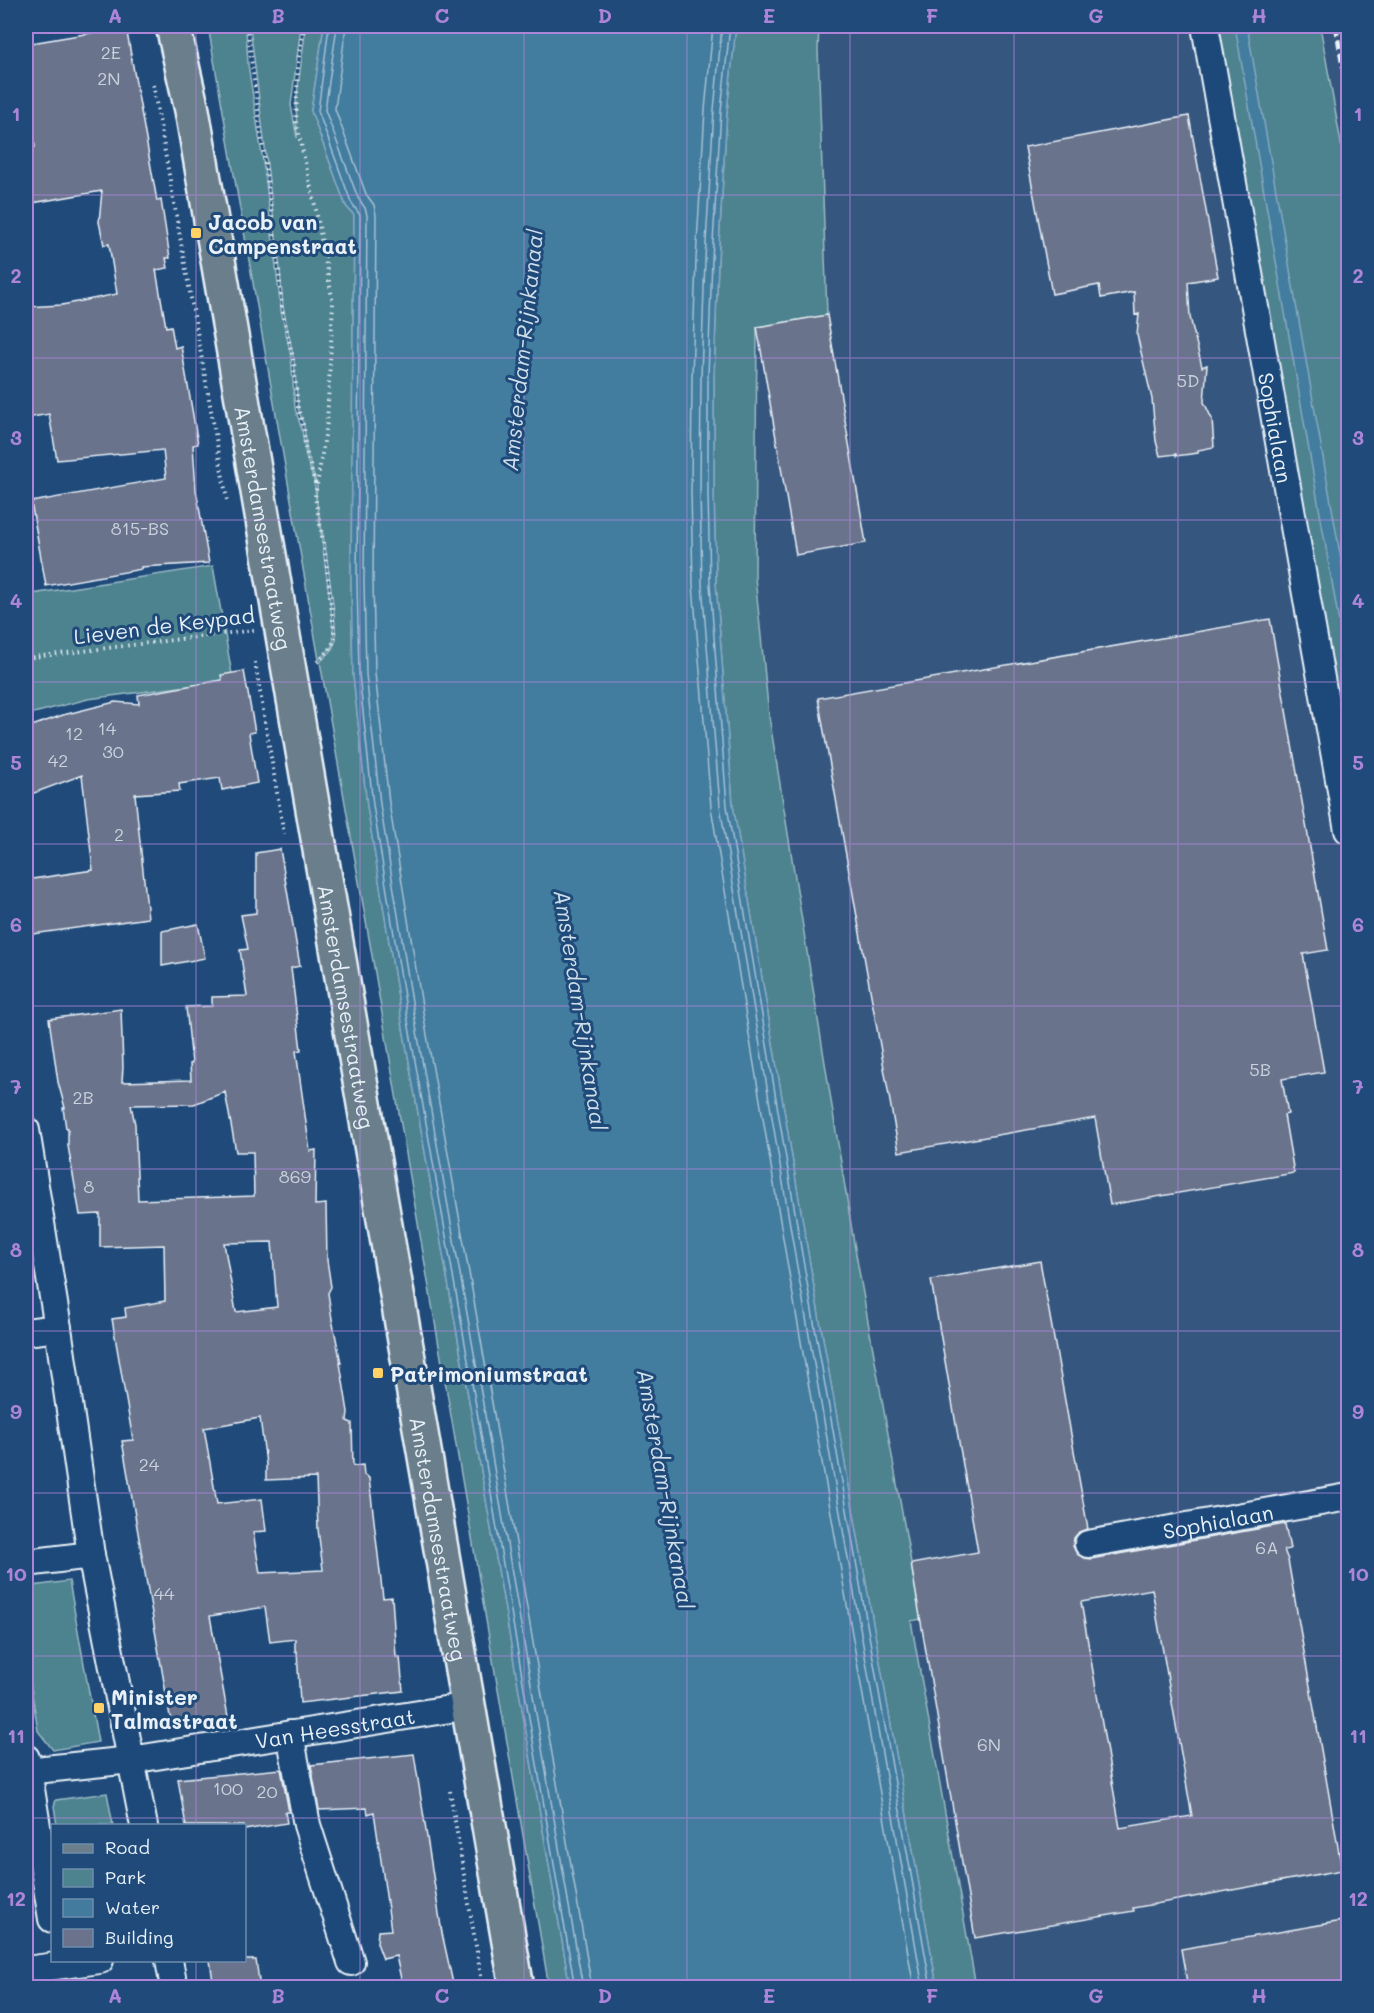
<svg xmlns="http://www.w3.org/2000/svg" width="1374" height="2013" viewBox="0 0 1374 2013" font-family="Mali,sans-serif">
  <style>
    .built { fill: #36567f }
    .green { fill: #4d828f; stroke: #9abac4; stroke-width: 1.5 }
    .water { fill: #437b9e; stroke: #85aac2; stroke-width: 1.5 }
    .lines { fill: none; stroke-linecap: round; stroke-linejoin: round }
    .shore { stroke: #a6c2d4; stroke-width: 1.5 }
    .building { fill: #6b738c; stroke: #e8f1f8; stroke-width: 1.5; fill-rule: evenodd }
    .minor-casing { stroke: #e8f1f8; stroke-width: 30 }
    .major-casing { stroke: #e8f1f8; stroke-width: 38 }
    .path { stroke: #e8f1f8; stroke-width: 4; stroke-dasharray: 1.5 4.5; stroke-linecap: butt }
    .minor { stroke: #1f4a7a; stroke-width: 26 }
    .major { stroke: #6b7e8b; stroke-width: 33 }
    .rail { stroke: #e8f1f8; stroke-width: 4.5; stroke-dasharray: 9 4.5; stroke-linecap: butt }
    .grid { fill: none; stroke: #ac85d9; stroke-width: 1.5; stroke-opacity: 0.55 }
    .poi-dot { fill: #ffd166; stroke: #1f4a7a; stroke-width: 2 }
    .labels { text-anchor: middle; dominant-baseline: central; stroke-width: 6; stroke-linejoin: round; paint-order: stroke }
    .number-label { font-size: 18px; fill: #c9d2dd }
    .poi-label { font-size: 21px; font-weight: bold; fill: #e8f1f8; stroke: #1f4a7a; text-anchor: start }
    .street-label { font-size: 21px; fill: #e8f1f8; stroke: #1f4a7a }
    .water-label { font-size: 22px; font-style: italic; fill: #cfdfea; stroke: #1f4a7a }
    .neatline { fill: none; stroke: #ac85d9; stroke-width: 2 }
    .grid-label { font-size: 20px; text-anchor: middle; font-weight: bold; fill: #ac85d9 }
  </style>
  <rect width="100%" height="100%" fill="#1f4a7a"/>
  <filter id="ink" filterUnits="userSpaceOnUse"><feTurbulence type="fractalNoise" baseFrequency=".0167" numOctaves="2"/><feDisplacementMap in="SourceGraphic" scale="12" xChannelSelector="R" yChannelSelector="G"/><feConvolveMatrix kernelMatrix="1 2 1 2 8 2 1 2 1" color-interpolation-filters="sRGB"/></filter>
  <g filter="url(#ink)">
    <path class="built" d="M 819,26 L 1348,26 L 1348,1987 L 976,1987 L 911,1620 L 920,1619 L 854,1243 L 780,796 L 769,716 L 755,577 L 757,327 L 826,314 L 818,49 Z"/>
    <path class="green" d="M 208,26 L 245,26 L 246,29 L 248,64 L 266,182 L 281,310 L 291,356 L 295,408 L 302,430 L 306,457 L 314,481 L 331,608 L 334,639 L 331,648 L 319,660 Z
      M 250,26 L 301,26 L 291,105 L 297,138 L 296,102 L 306,26 L 324,26 L 311,111 L 346,206 L 354,215 L 351,581 L 353,675 L 367,806 L 402,1022 L 472,1418 L 570,1987 L 549,1987 L 373,961 L 320,662 L 331,651 L 336,640 L 334,611 L 326,552 L 316,498 L 317,486 L 307,453 L 304,426 L 298,408 L 294,360 L 283,307 L 280,270 Z
      M 736,26 L 819,26 L 818,49 L 827,315 L 757,327 L 755,577 L 769,716 L 854,1243 L 921,1619 L 911,1621 L 976,1987 L 937,1987 L 808,1253 L 733,805 L 716,583 L 714,492 L 714,377 L 718,260 L 727,111 Z
      M 1219,26 L 1320,26 L 1348,182 L 1348,756 Z
      M 213,566 L 233,680 L 88,699 L 26,715 L 26,595 Z
      M 69,1581 L 98,1742 L 53,1750 L 38,1731 L 26,1656 L 26,1587 Z
      M 107,1793 L 113,1825 L 57,1825 L 54,1806 L 56,1800 Z"/>
    <path class="water" d="M 324,26 L 736,26 L 727,111 L 718,260 L 714,377 L 714,492 L 716,583 L 733,805 L 808,1253 L 937,1987 L 570,1987 L 472,1418 L 402,1022 L 367,806 L 353,675 L 351,581 L 354,215 L 346,206 L 311,111 Z
      M 1235,26 L 1247,26 L 1348,599 L 1348,674 Z"/>
    <g class="lines">
      <path class="shore" d="M 329,26 L 318,111 L 351,202 L 360,215 L 357,581 L 359,674 L 373,805 L 408,1021 L 478,1417 L 575,1988
        M 337,26 L 325,110 L 358,198 L 365,208 L 367,215 L 364,581 L 366,674 L 380,804 L 415,1020 L 485,1415 L 583,1988
        M 346,26 L 335,109 L 366,194 L 374,205 L 376,215 L 373,581 L 375,673 L 389,803 L 424,1018 L 494,1414 L 592,1988
        M 713,26 L 705,110 L 696,259 L 692,377 L 691,492 L 693,585 L 711,807 L 786,1256 L 914,1988
        M 722,26 L 714,110 L 705,259 L 701,377 L 700,492 L 702,584 L 720,806 L 795,1255 L 923,1988
        M 730,26 L 721,111 L 712,259 L 708,377 L 708,492 L 710,584 L 727,806 L 802,1254 L 931,1988"/>
    </g>
    <path class="building" d="M 126,27 L 157,201 L 161,200 L 170,258 L 166,258 L 168,268 L 156,270 L 166,327 L 171,326 L 175,348 L 181,346 L 198,444 L 193,445 L 196,490 L 209,563 L 141,567 L 142,569 L 46,586 L 31,502 L 166,478 L 163,450 L 57,460 L 49,414 L 26,418 L 26,307 L 62,305 L 117,294 L 109,244 L 104,245 L 99,222 L 102,191 L 26,204 L 26,148 L 35,147 L 26,93 L 26,44 Z
      M 1189,116 L 1218,277 L 1188,282 L 1190,317 L 1202,367 L 1207,365 L 1204,402 L 1212,419 L 1214,447 L 1198,450 L 1198,453 L 1176,456 L 1176,454 L 1160,456 L 1156,441 L 1152,399 L 1137,335 L 1139,314 L 1135,315 L 1134,292 L 1101,298 L 1099,285 L 1052,294 L 1025,147 Z
      M 827,315 L 866,543 L 796,555 L 757,327 Z
      M 1270,619 L 1328,950 L 1303,954 L 1324,1072 L 1282,1079 L 1288,1114 L 1284,1115 L 1294,1173 L 1110,1205 L 1095,1118 L 899,1152 L 818,698 Z
      M 244,671 L 255,732 L 249,733 L 257,783 L 222,790 L 220,778 L 179,784 L 180,791 L 135,794 L 148,918 L 26,935 L 26,880 L 93,870 L 82,775 L 26,796 L 26,728 L 63,715 L 115,702 L 139,704 L 138,695 L 222,680 L 221,675 Z
      M 280,849 L 300,966 L 291,968 L 301,1050 L 296,1051 L 310,1151 L 316,1150 L 315,1205 L 326,1204 L 327,1260 L 331,1287 L 328,1293 L 332,1319 L 341,1363 L 340,1363 L 348,1412 L 347,1421 L 352,1423 L 353,1466 L 363,1465 L 364,1475 L 369,1478 L 383,1598 L 392,1597 L 396,1657 L 400,1657 L 403,1691 L 300,1703 L 297,1651 L 295,1651 L 295,1639 L 270,1642 L 265,1607 L 210,1616 L 229,1722 L 172,1728 L 122,1441 L 133,1440 L 112,1319 L 126,1317 L 125,1308 L 165,1301 L 164,1245 L 100,1247 L 100,1214 L 80,1215 L 68,1146 L 68,1128 L 66,1128 L 63,1108 L 65,1108 L 58,1082 L 49,1019 L 121,1009 L 123,1067 L 122,1082 L 191,1080 L 190,1064 L 192,1063 L 186,1007 L 212,1006 L 212,997 L 247,996 L 240,950 L 248,949 L 241,915 L 256,913 L 256,853 ZM 225,1092 L 236,1152 L 253,1152 L 254,1196 L 138,1200 L 135,1124 L 131,1105 L 194,1104 ZM 272,1242 L 277,1307 L 236,1312 L 224,1243 ZM 260,1418 L 266,1464 L 266,1480 L 316,1478 L 318,1529 L 323,1570 L 260,1573 L 253,1532 L 266,1531 L 262,1499 L 217,1504 L 204,1428 Z
      M 198,924 L 205,958 L 162,966 L 162,931 Z
      M 1040,1261 L 1088,1529 L 1079,1532 L 1074,1538 L 1073,1546 L 1077,1554 L 1084,1558 L 1091,1559 L 1285,1524 L 1290,1549 L 1284,1550 L 1288,1560 L 1342,1870 L 1133,1908 L 1134,1911 L 975,1938 L 911,1564 L 978,1552 L 931,1280 ZM 1152,1589 L 1192,1816 L 1120,1828 L 1081,1602 Z
      M 414,1754 L 442,1933 L 454,1988 L 403,1988 L 396,1956 L 383,1959 L 377,1943 L 378,1931 L 391,1930 L 374,1812 L 368,1814 L 367,1808 L 319,1810 L 311,1765 Z
      M 281,1769 L 289,1812 L 285,1812 L 287,1823 L 244,1830 L 244,1826 L 186,1826 L 178,1779 Z
      M 1348,1920 L 1348,1988 L 1188,1988 L 1181,1949 Z
      M 210,1960 L 256,1960 L 260,1988 L 214,1988 Z"/>
    <g class="lines">
      <g class="minor-casing">
        <g id="minor">
          <path id="s1" d="M 1205,26 L 1348,830"/>
          <path d="M 26,1130 L 58,1328 L 91,1555 L 144,1826"/>
          <path d="M 26,1332 L 58,1328"/>
          <path id="s2" d="M 1088,1544 L 1348,1497"/>
          <path d="M 26,1563 L 91,1555"/>
          <path d="M 290,1734 L 307,1825 L 351,1962"/>
          <path d="M 26,1758 L 52,1919"/>
          <path id="s3" d="M 26,1771 L 131,1760 L 469,1706"/>
          <path d="M 169,1960 L 174,1988"/>
          <path d="M 26,1970 L 100,1960"/>
        </g>
      </g>
      <g class="major-casing">
        <g id="major">
          <path id="s4" d="M 173,26 L 192,110 L 517,1988"/>
        </g>
      </g>
      <path class="path" d="M 247,26 L 279,271 L 282,309 L 294,363 L 298,409 L 304,428 L 305,447 L 316,487
        M 304,26 L 298,62 L 296,122 L 316,210 L 333,303 L 327,423 L 315,497 L 325,552 L 335,639 L 329,651 L 317,662
        M 153,85 L 227,500
        M 26,633 L 30,656 L 29,658
        M 26,658 L 254,630
        M 255,662 L 284,834
        M 450,1791 L 483,1988"/>
      <use href="#minor" class="minor"/>
      <use href="#major" class="major"/>
      <path class="rail" d="M 1336,26 L 1348,101"/>
    </g>
  </g>
  <path class="grid" d="M 196,26 L 196,1826M 360,26 L 360,1988M 524,26 L 524,1988M 687,26 L 687,1988M 850,26 L 850,1988M 1014,26 L 1014,1988M 1178,26 L 1178,1988M 26,195 L 1348,195M 26,358 L 1348,358M 26,520 L 1348,520M 26,682 L 1348,682M 26,844 L 1348,844M 26,1006 L 1348,1006M 26,1169 L 1348,1169M 26,1331 L 1348,1331M 26,1493 L 1348,1493M 26,1656 L 1348,1656M 26,1818 L 1348,1818M 196,1960 L 196,1988"/>
  <g class="poi-dot">
    <rect x="190" y="227" width="12" height="12" rx="3"/>
    <rect x="372" y="1367" width="12" height="12" rx="3"/>
    <rect x="93" y="1702" width="12" height="12" rx="3"/>
  </g>
  <g class="labels">
    <g class="number-label">
      <text x="111" y="52">2E</text>
      <text x="109" y="78">2N</text>
      <text x="1188" y="380">5D</text>
      <text x="140" y="528">815-BS</text>
      <text x="107" y="728">14</text>
      <text x="74" y="733">12</text>
      <text x="113" y="751">30</text>
      <text x="58" y="760">42</text>
      <text x="119" y="834">2</text>
      <text x="1260" y="1069">5B</text>
      <text x="83" y="1097">2B</text>
      <text x="295" y="1176">869</text>
      <text x="89" y="1186">8</text>
      <text x="149" y="1464">24</text>
      <text x="1267" y="1547">6A</text>
      <text x="164" y="1593">44</text>
      <text x="989" y="1744">6N</text>
      <text x="228" y="1788">100</text>
      <text x="267" y="1791">20</text>
    </g>
    <g class="poi-label">
      <text x="208" y="221">Jacob van<tspan x="208" dy="24">Campenstraat</tspan></text>
      <text x="390" y="1373">Patrimoniumstraat</text>
      <text x="111" y="1696">Minister<tspan x="111" dy="24">Talmastraat</tspan></text>
    </g>
    <g class="street-label">
      <text stroke="none"><textPath href="#s1" startOffset="408">Sophialaan</textPath></text>
      <text stroke="none"><textPath href="#s4" startOffset="510">Amsterdamsestraatweg</textPath></text>
      <text transform="translate(164 625) rotate(-7)">Lieven de Keypad</text>
      <text stroke="none"><textPath href="#s4" startOffset="996">Amsterdamsestraatweg</textPath></text>
      <text stroke="none"><textPath href="#s2" startOffset="132">Sophialaan</textPath></text>
      <text stroke="none"><textPath href="#s4" startOffset="1536">Amsterdamsestraatweg</textPath></text>
      <text stroke="none"><textPath href="#s3" startOffset="312">Van Heesstraat</textPath></text>
    </g>
    <g class="water-label">
      <text transform="translate(522 350) rotate(-84)">Amsterdam-Rijnkanaal</text>
      <text transform="translate(581 1010) rotate(81)">Amsterdam-Rijnkanaal</text>
      <text transform="translate(666 1489) rotate(80)">Amsterdam-Rijnkanaal</text>
    </g>
  </g>
  <rect width="1374" height="2013" fill="none" stroke="#1f4a7a" stroke-width="66"/>
  <rect x="51" y="1824" width="195" height="138" fill="#1f4a7a" stroke="#6f8dac" stroke-width="1.5"/>
  <rect x="63" y="1844" width="30" height="9" fill="#6b7e8b" stroke="#6f8dac" stroke-width="1.5"/>
  <text x="105" y="1854" font-size="18" fill="#e8f1f8">Road</text>
  <rect x="63" y="1869" width="30" height="18" fill="#4d828f" stroke="#6f8dac" stroke-width="1.5"/>
  <text x="105" y="1884" font-size="18" fill="#e8f1f8">Park</text>
  <rect x="63" y="1899" width="30" height="18" fill="#437b9e" stroke="#6f8dac" stroke-width="1.5"/>
  <text x="105" y="1914" font-size="18" fill="#e8f1f8">Water</text>
  <rect x="63" y="1929" width="30" height="18" fill="#6b738c" stroke="#6f8dac" stroke-width="1.5"/>
  <text x="105" y="1944" font-size="18" fill="#e8f1f8">Building</text>
  <rect x="33" y="33" width="1308" height="1947" class="neatline"/>
  <g class="grid-label">
    <text x="115" y="23">A</text>
    <text x="278" y="23">B</text>
    <text x="442" y="23">C</text>
    <text x="605" y="23">D</text>
    <text x="769" y="23">E</text>
    <text x="932" y="23">F</text>
    <text x="1096" y="23">G</text>
    <text x="1259" y="23">H</text>
    <text x="16" y="121">1</text>
    <text x="1358" y="121">1</text>
    <text x="16" y="283">2</text>
    <text x="1358" y="283">2</text>
    <text x="16" y="445">3</text>
    <text x="1358" y="445">3</text>
    <text x="16" y="608">4</text>
    <text x="1358" y="608">4</text>
    <text x="16" y="770">5</text>
    <text x="1358" y="770">5</text>
    <text x="16" y="932">6</text>
    <text x="1358" y="932">6</text>
    <text x="16" y="1094">7</text>
    <text x="1358" y="1094">7</text>
    <text x="16" y="1257">8</text>
    <text x="1358" y="1257">8</text>
    <text x="16" y="1419">9</text>
    <text x="1358" y="1419">9</text>
    <text x="16" y="1581">10</text>
    <text x="1358" y="1581">10</text>
    <text x="16" y="1743">11</text>
    <text x="1358" y="1743">11</text>
    <text x="16" y="1906">12</text>
    <text x="1358" y="1906">12</text>
    <text x="115" y="2003">A</text>
    <text x="278" y="2003">B</text>
    <text x="442" y="2003">C</text>
    <text x="605" y="2003">D</text>
    <text x="769" y="2003">E</text>
    <text x="932" y="2003">F</text>
    <text x="1096" y="2003">G</text>
    <text x="1259" y="2003">H</text>
  </g>
</svg>
